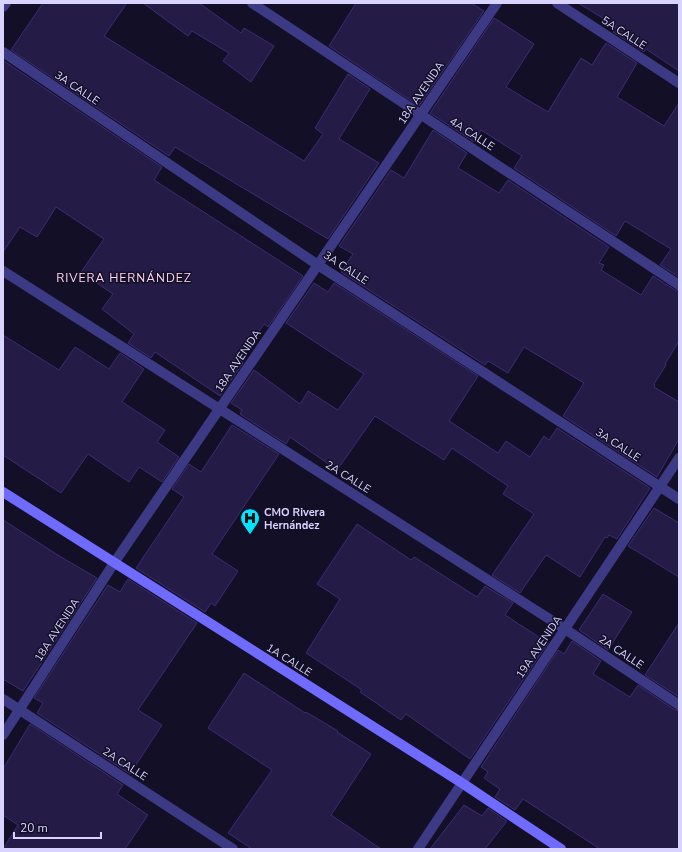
<svg xmlns="http://www.w3.org/2000/svg" width="682" height="852" viewBox="0 0 682 852" font-family="'Nunito Sans',sans-serif">
  <style>
    .building { fill: #241b47; stroke: #3b2d73 }
    .lines { fill: none; stroke-linecap: round; stroke-linejoin: round }
    .street { stroke: #3d3a85; stroke-width: 10 }
    .secondary { stroke: #6f6bff; stroke-width: 10 }
    .labels { text-anchor: middle; dominant-baseline: central; stroke-width: 3; stroke-linejoin: round; paint-order: stroke }
    .street-label { font-size: 11px; fill: #d9d4ff; stroke: #130f26 }
    .poi-label { font-size: 11px; font-weight: bold; fill: #d9d4ff; stroke: #130f26; text-anchor: start }
    .neighbourhood-label { font-size: 12px; letter-spacing: 1px; fill: #ffd6f0; stroke: #130f26 }
  </style>
  <rect width="100%" height="100%" fill="#130f26"/>
  <path class="building" d="M 43,3 L 127,3 L 104,36 L 304,161 L 323,134 L 315,128 L 348,74 L 370,89 L 339,139 L 379,163 L 328,239 L 175,147 L 169,156 L 11,50 Z
    M 143,3 L 199,3 L 241,33 L 244,28 L 274,46 L 251,82 L 223,61 L 229,53 L 192,31 L 188,36 Z
    M 356,3 L 471,3 L 484,11 L 419,106 L 329,46 Z
    M 578,3 L 679,3 L 679,71 L 646,49 L 644,52 L 613,32 L 616,26 Z
    M 494,18 L 534,44 L 506,87 L 548,112 L 581,58 L 592,65 L 606,43 L 637,63 L 617,97 L 664,126 L 679,103 L 679,277 L 660,265 L 671,249 L 625,221 L 616,236 L 514,168 L 522,156 L 481,130 L 474,142 L 430,113 Z
    M 4,61 L 162,167 L 154,180 L 303,276 L 268,327 L 264,324 L 240,360 L 243,363 L 220,396 L 155,352 L 151,358 L 128,343 L 134,334 L 102,309 L 113,294 L 81,272 L 104,239 L 56,207 L 37,237 L 20,227 L 3,252 L 3,62 Z
    M 433,130 L 467,153 L 458,168 L 499,193 L 508,180 L 609,247 L 599,263 L 604,265 L 601,270 L 641,295 L 653,276 L 675,290 L 679,291 L 679,341 L 665,364 L 666,365 L 654,384 L 655,385 L 654,387 L 679,402 L 679,439 L 657,477 L 563,416 L 584,383 L 524,347 L 508,373 L 488,361 L 485,365 L 341,272 L 353,254 L 339,246 L 391,170 L 404,178 Z
    M 314,283 L 328,292 L 334,283 L 478,376 L 449,421 L 498,453 L 506,441 L 530,457 L 544,436 L 549,440 L 557,428 L 650,488 L 617,539 L 609,535 L 607,538 L 605,537 L 580,577 L 546,555 L 520,593 L 492,575 L 534,514 L 503,494 L 508,486 L 452,448 L 444,460 L 375,416 L 337,470 L 290,437 L 286,444 L 240,414 L 242,410 L 231,403 L 254,370 L 300,404 L 308,391 L 338,410 L 364,374 L 286,323 Z
    M 3,335 L 59,370 L 75,347 L 109,369 L 120,353 L 144,369 L 122,402 L 165,430 L 157,442 L 179,457 L 162,482 L 139,467 L 129,482 L 88,454 L 61,493 L 3,455 Z
    M 232,425 L 279,454 L 212,554 L 238,571 L 215,606 L 211,603 L 205,612 L 136,568 L 184,497 L 172,489 L 189,464 L 201,472 Z
    M 654,508 L 679,523 L 679,577 L 628,546 Z
    M 3,520 L 61,557 L 97,578 L 23,691 L 3,679 Z
    M 357,524 L 411,560 L 414,557 L 477,597 L 485,586 L 513,603 L 505,615 L 548,643 L 470,759 L 406,714 L 401,720 L 360,692 L 362,690 L 306,653 L 340,599 L 317,584 Z
    M 128,579 L 197,623 L 138,710 L 162,725 L 130,774 L 37,713 L 43,703 L 34,698 L 108,585 L 120,592 Z
    M 603,594 L 632,612 L 608,650 L 579,630 Z
    M 679,623 L 679,697 L 645,675 Z
    M 572,641 L 601,661 L 593,674 L 630,697 L 638,685 L 675,710 L 679,711 L 679,849 L 600,849 L 523,799 L 515,810 L 495,797 L 500,789 L 484,778 L 488,772 L 481,767 L 558,650 L 564,654 Z
    M 244,673 L 305,713 L 306,712 L 338,731 L 337,732 L 371,754 L 331,815 L 381,849 L 252,849 L 228,833 L 272,770 L 208,728 Z
    M 30,724 L 123,785 L 117,794 L 148,815 L 125,849 L 3,849 L 18,825 L 3,815 L 3,769 Z
    M 464,805 L 482,816 L 488,808 L 507,821 L 485,849 L 430,849 Z"/>
  <g class="lines">
    <path class="street" d="M 252,3 L 679,285
      M 557,3 L 679,83
      M 3,7 L 6,3
      M 3,52 L 318,265 L 679,499
      M 3,271 L 565,629 L 679,705
      M 3,699 L 233,849
      M 3,735 L 114,563 L 497,3
      M 418,849 L 679,458"/>
    <path class="secondary" d="M 3,492 L 462,783 L 561,849"/>
  </g>
  <defs>
    <g id="hospital-pin" transform="scale(1)"><path d="M0 17L-7.5 6A9.5 9.5 0 1 1 7.5 6Z" fill="#00e5ff" stroke="#130f26"/><path d="M-5-5h3v3.5h4V-5h3V5h-3V1.5h-4V5h-3Z" fill="#111"/></g>
  </defs>
  <g fill-rule="evenodd">
    <use href="#hospital-pin" x="250" y="518"/>
  </g>
  <g class="labels">
    <g class="street-label">
      <text transform="translate(624 33) rotate(33)">5A CALLE</text>
      <text transform="translate(77 88) rotate(34)">3A CALLE</text>
      <text transform="translate(421 93) rotate(-56)">18A AVENIDA</text>
      <text transform="translate(472 134) rotate(33)">4A CALLE</text>
      <text transform="translate(346 268) rotate(33)">3A CALLE</text>
      <text transform="translate(238 361) rotate(-56)">18A AVENIDA</text>
      <text transform="translate(618 445) rotate(33)">3A CALLE</text>
      <text transform="translate(348 477) rotate(32)">2A CALLE</text>
      <text transform="translate(57 630) rotate(-57)">18A AVENIDA</text>
      <text transform="translate(539 647) rotate(-56)">19A AVENIDA</text>
      <text transform="translate(621 652) rotate(34)">2A CALLE</text>
      <text transform="translate(289 660) rotate(32)">1A CALLE</text>
      <text transform="translate(125 764) rotate(33)">2A CALLE</text>
    </g>
    <g class="poi-label">
      <text x="264" y="512">CMO Rivera<tspan x="264" dy="13">Hernández</tspan></text>
    </g>
    <g class="neighbourhood-label">
      <text x="124" y="278">RIVERA HERNÁNDEZ</text>
    </g>
  </g>
  <rect width="682" height="852" fill="none" stroke="#d9d4ff" stroke-width="8"/>
  <path d="M14 832v6h87v-6" fill="none" stroke="#d9d4ff" stroke-width="2"/>
  <text x="20" y="832" font-size="12" fill="#d9d4ff" stroke="#130f26" stroke-width="3" paint-order="stroke">20 m</text>
</svg>
